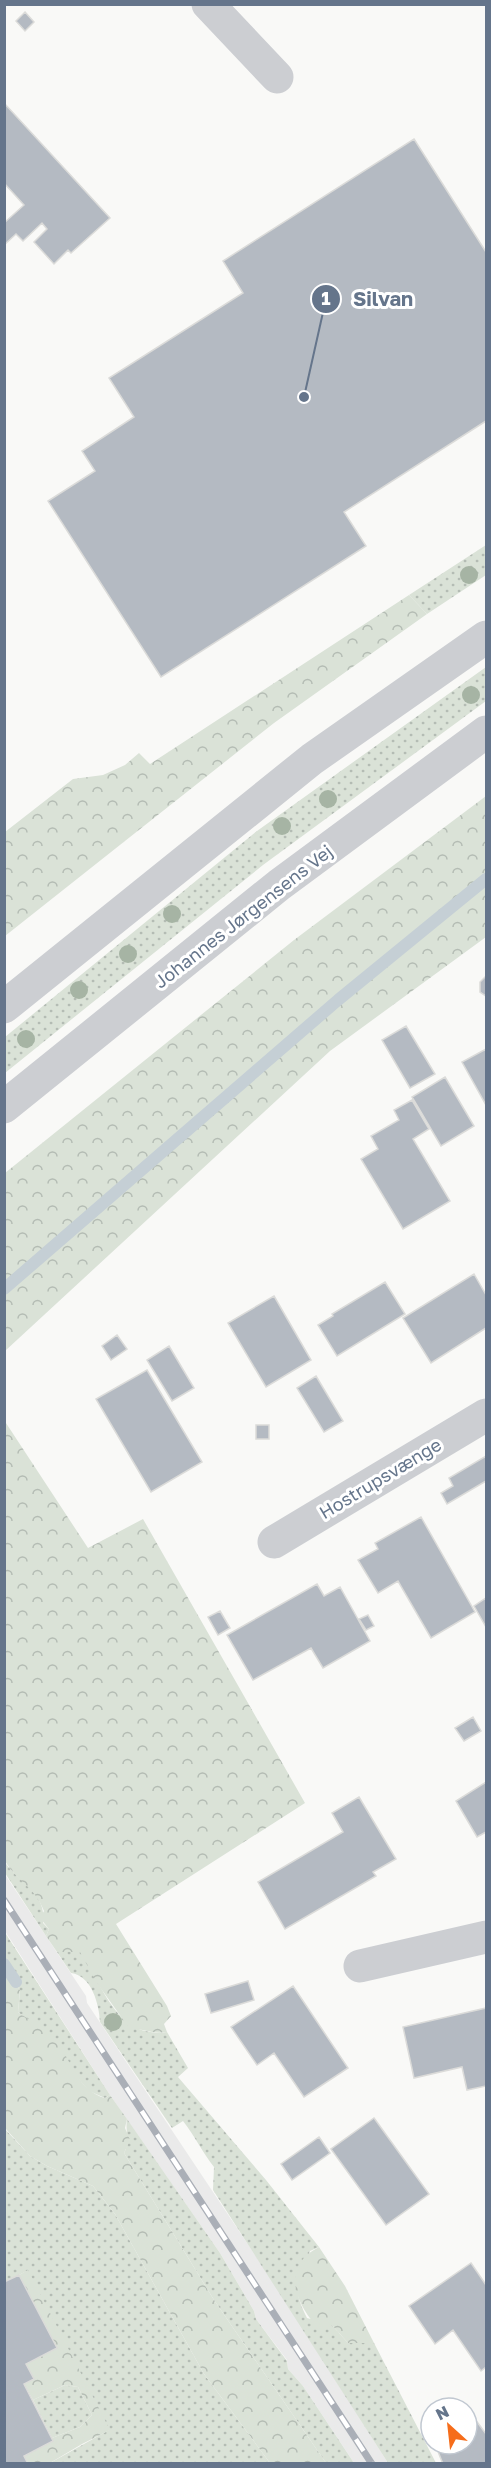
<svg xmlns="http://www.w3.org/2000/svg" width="491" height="2468" viewBox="0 0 491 2468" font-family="'Golos Text',sans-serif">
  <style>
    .built { fill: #eaeaea }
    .grass { fill: url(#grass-dots) }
    .forest { fill: url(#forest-crowns) }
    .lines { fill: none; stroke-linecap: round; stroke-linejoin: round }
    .stream { stroke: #c5cfd5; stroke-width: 12 }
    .building { fill: #b4bac2; stroke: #dbdbd9; stroke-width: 1.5 }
    .minor { stroke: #ccced2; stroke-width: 33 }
    .rail-casing { stroke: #aaafb7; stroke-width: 7 }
    .rail { stroke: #fff; stroke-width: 4.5; stroke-dasharray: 14; stroke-linecap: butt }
    .tree { fill: #a6b4a4 }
    .labels { text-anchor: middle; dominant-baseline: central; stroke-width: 6; stroke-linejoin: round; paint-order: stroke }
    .street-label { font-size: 18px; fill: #65758b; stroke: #fff }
    .leader { fill: none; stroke: #65758b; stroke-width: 2 }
    .callout-dot { fill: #65758b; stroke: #fff; stroke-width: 2 }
    .mark-label { font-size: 18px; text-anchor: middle; font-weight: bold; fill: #fff }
    .callout-label { font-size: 20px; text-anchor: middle; font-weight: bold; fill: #65758b; stroke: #fff; stroke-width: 6; stroke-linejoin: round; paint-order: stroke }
  </style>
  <defs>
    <pattern id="grass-dots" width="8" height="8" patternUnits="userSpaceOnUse" patternTransform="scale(1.5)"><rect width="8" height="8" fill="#dae2d7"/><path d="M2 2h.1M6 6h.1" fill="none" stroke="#b4bcb4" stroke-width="1.8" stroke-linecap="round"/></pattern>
    <pattern id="forest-crowns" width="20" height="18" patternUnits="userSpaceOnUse" patternTransform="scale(1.5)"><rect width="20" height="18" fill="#dae2d7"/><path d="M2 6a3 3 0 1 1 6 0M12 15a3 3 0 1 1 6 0" fill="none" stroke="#b4bcb4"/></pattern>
  </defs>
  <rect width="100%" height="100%" fill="#f9f9f7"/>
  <path class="built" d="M 4,1873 L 86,1996 L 87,2003 L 275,2285 L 388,2463 L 354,2463 L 303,2386 L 288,2369 L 287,2360 L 256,2319 L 254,2311 L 220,2253 L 110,2095 L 5,1931 Z"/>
  <path class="grass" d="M 486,545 L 486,575 L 427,614 L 409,595 Z
    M 486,667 L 486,701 L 263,865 L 5,1073 L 5,1037 L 257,831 Z
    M 4,1861 C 19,1883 47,1892 43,1923 L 49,1929 L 46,1936 L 5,1873 Z
    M 4,1931 L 110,2095 L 105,2098 L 89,2091 L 27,2019 L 18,2012 L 20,1990 L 5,1967 Z
    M 80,1951 C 103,1985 116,2039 167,2032 L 188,2068 L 178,2077 L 266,2180 L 319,2247 L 310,2251 C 298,2281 291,2287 307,2318 L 332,2325 L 348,2343 L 374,2343 L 436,2463 L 388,2463 L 213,2190 L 214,2167 C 202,2152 195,2136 183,2121 L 172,2128 L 100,2022 C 99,2004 92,1976 71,1973 L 57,1952 Z
    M 127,2119 L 220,2253 L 254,2311 L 256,2319 L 287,2361 L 288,2369 L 303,2386 L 354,2463 L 326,2463 L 214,2300 L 124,2153 C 130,2143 125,2130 127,2119 Z
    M 4,2128 L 30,2156 L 47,2166 L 93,2186 L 115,2214 L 204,2374 L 270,2463 L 50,2463 L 109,2430 L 27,2271 L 5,2282 Z
    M 65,2385 L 78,2387 L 92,2415 L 80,2427 L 52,2438 L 33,2400 Z"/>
  <path class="forest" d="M 409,595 L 427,614 L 274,723 L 5,936 L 5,832 L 73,779 L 103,775 L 125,765 L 139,753 L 150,764 Z
    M 486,796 L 486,937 L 330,1051 L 5,1351 L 5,1173 L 294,940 Z
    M 4,1420 L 88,1548 L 143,1519 L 305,1803 L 116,1924 L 167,2006 L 171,2016 L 164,2024 L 167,2032 C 152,2034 143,2029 129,2028 L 97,1983 L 80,1952 L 57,1952 L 46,1936 L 49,1929 L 40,1918 L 44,1911 C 35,1887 17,1881 5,1861 Z
    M 4,1967 L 20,1990 L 18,2012 C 31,2022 46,2028 56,2041 C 72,2061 78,2091 105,2098 L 110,2095 L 127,2119 L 125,2128 L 130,2140 L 124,2153 L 214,2300 L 326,2463 L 270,2463 L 204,2374 L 115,2214 L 93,2186 L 47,2166 L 30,2156 L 5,2128 Z
    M 319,2247 L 345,2286 L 374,2343 L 348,2343 L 332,2325 L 321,2331 C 296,2306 279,2267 319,2247 Z
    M 28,2270 L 110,2430 L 82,2444 L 50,2463 L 28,2463 L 24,2456 L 53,2441 L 52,2438 L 80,2427 L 92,2415 L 78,2387 L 65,2385 L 33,2400 L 24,2384 L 33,2379 L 26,2364 L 57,2348 L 19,2275 Z"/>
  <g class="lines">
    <path class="stream" d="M 4,1289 L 338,1000 L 486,879
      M 4,1964 L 16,1982"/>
  </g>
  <path class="building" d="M 25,12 L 34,22 L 25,31 L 16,21 Z
    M 4,103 L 110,218 L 71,253 L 68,250 L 54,264 L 34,242 L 47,229 L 42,223 L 23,241 L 16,234 L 4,245 L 4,223 L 24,205 L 4,183 Z
    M 414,139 L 486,252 L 486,421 L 344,512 L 366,546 L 161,677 L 48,501 L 95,471 L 82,451 L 134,417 L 109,378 L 243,293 L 223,261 Z
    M 486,976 L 486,996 L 480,992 L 480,982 Z
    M 406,1026 L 435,1074 L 410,1088 L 382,1040 Z
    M 486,1049 L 486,1105 L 462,1062 Z
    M 445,1077 L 474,1126 L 441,1146 L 412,1097 Z
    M 412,1100 L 429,1129 L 413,1139 L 450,1201 L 403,1229 L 361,1159 L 378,1149 L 371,1136 L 399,1120 L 394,1110 Z
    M 474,1274 L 486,1295 L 486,1328 L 431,1363 L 403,1318 Z
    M 385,1282 L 405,1314 L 337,1356 L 318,1325 L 333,1316 L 332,1314 Z
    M 274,1296 L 311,1360 L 266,1387 L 228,1323 Z
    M 117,1335 L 127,1349 L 111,1360 L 102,1346 Z
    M 169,1346 L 194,1388 L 172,1401 L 147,1360 Z
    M 147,1370 L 202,1462 L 151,1492 L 96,1399 Z
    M 316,1376 L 343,1421 L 324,1432 L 297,1388 Z
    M 256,1425 L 269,1425 L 269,1439 L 256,1439 Z
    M 486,1456 L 486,1481 L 447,1504 L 441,1493 L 453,1486 L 449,1478 Z
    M 421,1517 L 475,1612 L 431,1638 L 398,1581 L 378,1593 L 358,1560 L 378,1549 L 375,1543 Z
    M 317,1584 L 324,1596 L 340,1587 L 370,1641 L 323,1668 L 311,1648 L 253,1680 L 227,1635 Z
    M 486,1598 L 486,1627 L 474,1606 Z
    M 220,1611 L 230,1628 L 218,1635 L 208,1617 Z
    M 368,1615 L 374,1626 L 366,1630 L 359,1619 Z
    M 473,1717 L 481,1731 L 464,1741 L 455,1728 Z
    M 486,1782 L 486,1832 L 477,1837 L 456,1801 Z
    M 359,1797 L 396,1859 L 373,1872 L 376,1876 L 285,1929 L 258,1882 L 343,1832 L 332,1813 Z
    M 248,1981 L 254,2000 L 211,2013 L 205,1994 Z
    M 293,1986 L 348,2068 L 304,2097 L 274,2053 L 257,2065 L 231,2027 Z
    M 486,2008 L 486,2086 L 467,2090 L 462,2067 L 414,2078 L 403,2027 Z
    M 374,2118 L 429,2194 L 386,2225 L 331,2149 Z
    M 319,2137 L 330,2153 L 292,2180 L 281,2164 Z
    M 471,2263 L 486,2285 L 486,2367 L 481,2371 L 453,2330 L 435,2344 L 409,2306 Z
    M 19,2275 L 57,2348 L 26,2364 L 34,2379 L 24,2384 L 53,2441 L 24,2456 L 28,2464 L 4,2464 L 4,2282 Z
    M 472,2415 L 486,2434 L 486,2464 L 443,2464 L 435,2444 L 467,2444 L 467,2419 Z"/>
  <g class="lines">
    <path class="minor" d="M 208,4 L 277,77
      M 4,1007 L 312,759 L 486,637
      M 4,1107 L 279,885 L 486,732
      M 274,1542 L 486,1415
      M 360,1966 L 486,1937"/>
    <g class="rail-casing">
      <path id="rail" d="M 4,1900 L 372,2464"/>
    </g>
    <use href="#rail" class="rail"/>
  </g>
  <g class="tree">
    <circle cx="469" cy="575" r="9"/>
    <circle cx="471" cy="695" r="9"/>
    <circle cx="328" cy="799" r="9"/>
    <circle cx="282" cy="826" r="9"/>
    <circle cx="172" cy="914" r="9"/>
    <circle cx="128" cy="954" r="9"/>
    <circle cx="79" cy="990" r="9"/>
    <circle cx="26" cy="1039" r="9"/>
    <circle cx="113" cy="2022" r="9"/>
  </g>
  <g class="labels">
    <g class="street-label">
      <text transform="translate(243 916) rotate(-38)">Johannes Jørgensens Vej</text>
      <text transform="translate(380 1478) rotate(-31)">Hostrupsvænge</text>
    </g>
  </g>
  <path class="leader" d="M304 397L326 299"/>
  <g class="callout-dot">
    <circle cx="304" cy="397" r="6"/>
    <circle cx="326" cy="299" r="15"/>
  </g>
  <g class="mark-label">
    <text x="326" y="305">1</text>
  </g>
  <g class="callout-label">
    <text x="383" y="306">Silvan</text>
  </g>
  <rect width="491" height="2468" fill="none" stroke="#65758b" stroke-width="12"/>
  <g transform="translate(449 2426) rotate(333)"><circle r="28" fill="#ffffff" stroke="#c1c8d1" stroke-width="1.5"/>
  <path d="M0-4.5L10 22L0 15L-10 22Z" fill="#f66d1a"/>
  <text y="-9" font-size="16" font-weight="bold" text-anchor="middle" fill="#65758b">N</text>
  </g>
</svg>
